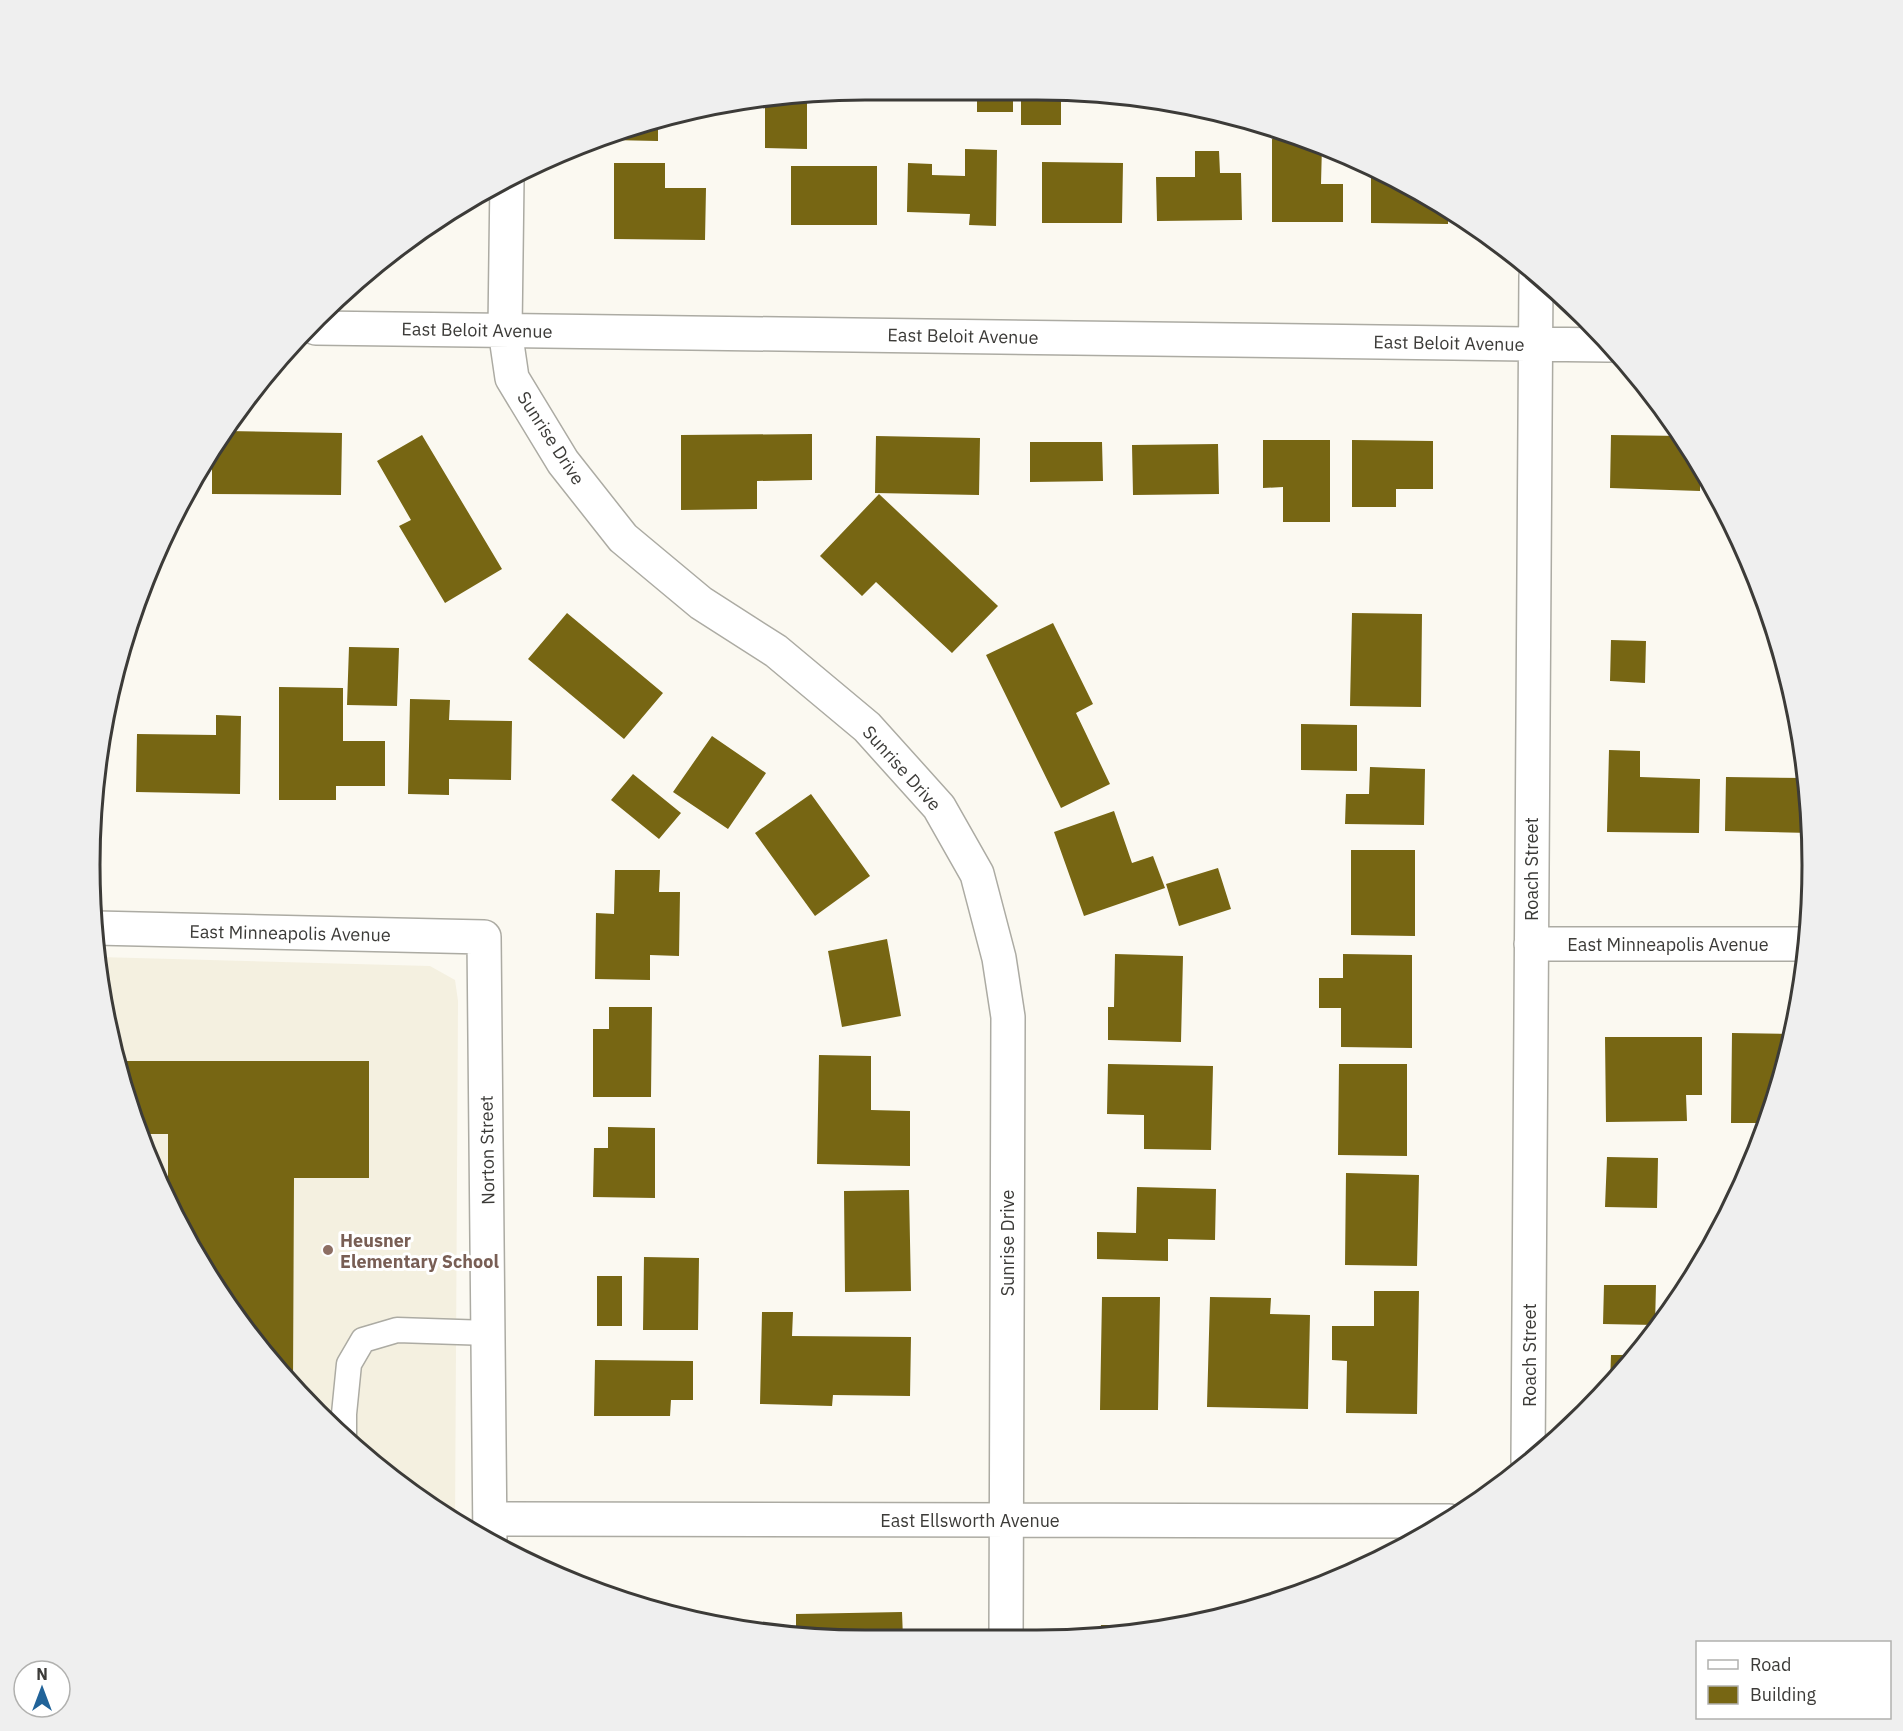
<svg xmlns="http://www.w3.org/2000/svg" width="1903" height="1731" viewBox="0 0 1903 1731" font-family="'IBM Plex Sans',sans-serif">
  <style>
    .built { fill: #f4f0e0 }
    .building { fill: #776613 }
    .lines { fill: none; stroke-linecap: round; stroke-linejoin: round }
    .lane-casing { stroke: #acaba3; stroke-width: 27 }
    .street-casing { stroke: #acaba3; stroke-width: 36 }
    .lane { stroke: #fff; stroke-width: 24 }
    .street { stroke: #fff; stroke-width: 33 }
    .education-dot { fill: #8d6e63; stroke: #fff; stroke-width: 2 }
    .labels { text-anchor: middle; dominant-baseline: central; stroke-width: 6; stroke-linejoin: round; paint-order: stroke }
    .street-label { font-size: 18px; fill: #3c3b38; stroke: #fff }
    .education-label { font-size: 18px; font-weight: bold; fill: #785e54; stroke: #fff; text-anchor: start }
    .rim { fill: none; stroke: #3c3b38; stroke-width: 3 }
  </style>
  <rect width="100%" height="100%" fill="#fbf9f1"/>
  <path class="built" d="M 99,957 L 430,966 L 455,980 L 458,1001 L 455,1521 L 354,1449 L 250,1337 L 149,1163 L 105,1017 Z"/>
  <path class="building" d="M 977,91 L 1013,91 L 1013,112 L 977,112 Z
    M 1021,91 L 1061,91 L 1061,125 L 1021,125 Z
    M 787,98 L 807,98 L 807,149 L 765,148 L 765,100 Z
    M 658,124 L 658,141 L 611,140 Z
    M 1272,139 L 1302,139 L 1322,145 L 1321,184 L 1343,184 L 1343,222 L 1272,222 Z
    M 965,149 L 997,150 L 996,226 L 969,225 L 970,214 L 907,212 L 908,163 L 932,164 L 932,175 L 965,176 Z
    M 1195,151 L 1219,151 L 1220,173 L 1241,173 L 1242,220 L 1157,221 L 1156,177 L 1195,177 Z
    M 1042,162 L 1123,163 L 1122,223 L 1042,223 Z
    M 614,163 L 665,163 L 665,188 L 706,188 L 705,240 L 614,239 Z
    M 791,166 L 877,166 L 877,225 L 791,225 Z
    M 1371,177 L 1387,177 L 1448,210 L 1448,224 L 1371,223 Z
    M 227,431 L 342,433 L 341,495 L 212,494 L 212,455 Z
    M 812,434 L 812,480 L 757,481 L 757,509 L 681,510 L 681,435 Z
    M 422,435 L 502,569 L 445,603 L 399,526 L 411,520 L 377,461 Z
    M 1611,435 L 1683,436 L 1700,468 L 1700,491 L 1610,488 Z
    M 876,436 L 980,438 L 979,495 L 875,493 Z
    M 1263,440 L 1330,440 L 1330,522 L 1283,522 L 1283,487 L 1263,488 Z
    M 1352,440 L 1433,441 L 1433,489 L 1396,489 L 1396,507 L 1352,507 Z
    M 1030,442 L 1102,442 L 1103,481 L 1030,482 Z
    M 1218,444 L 1219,494 L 1133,495 L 1132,445 Z
    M 879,494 L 998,606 L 952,653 L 876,582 L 862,596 L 820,556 Z
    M 567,613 L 663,693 L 624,739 L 528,659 Z
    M 1352,613 L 1422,614 L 1421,707 L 1350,706 Z
    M 1053,623 L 1093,704 L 1076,713 L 1110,784 L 1061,808 L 986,655 Z
    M 1611,640 L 1646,641 L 1645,683 L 1610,681 Z
    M 349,647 L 399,648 L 397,706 L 347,705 Z
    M 279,687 L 343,688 L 343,741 L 385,741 L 385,786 L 336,786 L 336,800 L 279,800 Z
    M 410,699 L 450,700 L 449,720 L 512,721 L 511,780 L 449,779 L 449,795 L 408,794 Z
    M 216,715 L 241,716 L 240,794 L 136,792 L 137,734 L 216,735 Z
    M 1301,724 L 1357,725 L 1357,771 L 1301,770 Z
    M 712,736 L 766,773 L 728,829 L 673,792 Z
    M 1609,750 L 1640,751 L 1640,777 L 1700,779 L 1699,833 L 1607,832 Z
    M 1370,767 L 1425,769 L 1424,825 L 1345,824 L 1346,794 L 1369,794 Z
    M 633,774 L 681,813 L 659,839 L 611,800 Z
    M 1726,777 L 1804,778 L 1810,833 L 1725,831 Z
    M 811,794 L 870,876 L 815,916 L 755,833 Z
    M 1114,811 L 1132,863 L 1153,856 L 1165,888 L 1084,916 L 1054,832 Z
    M 1351,850 L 1415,850 L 1415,936 L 1351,935 Z
    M 1218,868 L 1231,909 L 1179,926 L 1166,884 Z
    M 615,870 L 660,870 L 659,892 L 680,892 L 679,956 L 650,955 L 650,980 L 595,979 L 596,913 L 614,914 Z
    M 887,939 L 901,1016 L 842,1027 L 828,951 Z
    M 1115,954 L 1183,956 L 1181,1042 L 1108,1040 L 1108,1007 L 1114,1007 Z
    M 1343,954 L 1412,955 L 1412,1048 L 1341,1047 L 1341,1008 L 1319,1008 L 1319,978 L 1343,978 Z
    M 609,1007 L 652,1007 L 651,1097 L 593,1097 L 593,1029 L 609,1029 Z
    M 1732,1033 L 1793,1034 L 1766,1123 L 1731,1123 Z
    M 1605,1037 L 1702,1037 L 1702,1095 L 1686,1095 L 1687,1121 L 1606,1122 Z
    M 819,1055 L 871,1056 L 871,1110 L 910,1111 L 910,1166 L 817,1164 Z
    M 118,1061 L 369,1061 L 369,1178 L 294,1178 L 293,1383 L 250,1337 L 168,1195 L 168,1134 L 140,1134 Z
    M 1108,1064 L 1213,1066 L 1211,1150 L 1144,1149 L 1144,1115 L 1107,1114 Z
    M 1339,1064 L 1407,1064 L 1407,1156 L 1338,1155 Z
    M 608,1127 L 655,1128 L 655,1198 L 593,1197 L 594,1148 L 608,1148 Z
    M 1607,1157 L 1658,1158 L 1657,1208 L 1605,1207 Z
    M 1346,1173 L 1419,1175 L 1417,1266 L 1345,1265 Z
    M 1137,1187 L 1216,1189 L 1215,1240 L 1168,1239 L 1168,1261 L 1097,1259 L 1097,1232 L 1136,1233 Z
    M 909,1190 L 911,1291 L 845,1292 L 844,1191 Z
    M 644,1257 L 699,1258 L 698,1330 L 643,1330 Z
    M 597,1276 L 622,1276 L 622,1326 L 597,1326 Z
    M 1604,1285 L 1656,1285 L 1655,1325 L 1603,1324 Z
    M 1374,1291 L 1419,1291 L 1417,1414 L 1346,1413 L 1347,1361 L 1332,1360 L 1332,1326 L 1374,1326 Z
    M 1102,1297 L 1160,1297 L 1158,1410 L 1100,1410 Z
    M 1210,1297 L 1271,1298 L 1270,1314 L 1310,1315 L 1308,1409 L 1207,1407 Z
    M 762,1312 L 793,1312 L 792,1336 L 911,1337 L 910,1396 L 833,1395 L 832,1406 L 760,1404 Z
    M 1611,1355 L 1634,1355 L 1610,1385 Z
    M 595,1360 L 693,1361 L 693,1400 L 671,1400 L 670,1416 L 594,1416 Z
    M 902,1612 L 903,1638 L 796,1635 L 796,1614 Z
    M 712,1621 L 744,1621 L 744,1630 L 712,1622 Z
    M 1101,1625 L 1157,1625 L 1157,1629 L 1101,1635 Z"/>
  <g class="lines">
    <g class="lane-casing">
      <path id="lane" d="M 344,1437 L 344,1414 L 349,1364 L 363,1340 L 397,1330 L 489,1333"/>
    </g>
    <g class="street-casing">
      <path id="street" d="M 507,179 L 505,330 L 512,378 L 563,462 L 623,538 L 701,603 L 776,651 L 867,727 L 939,807 L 977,874 L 999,958 L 1008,1017 L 1006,1640
        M 316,328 L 1609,345
        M 96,928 L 484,937 L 490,1543
        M 1531,944 L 1805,944
        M 1528,1461 L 1536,276
        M 491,1519 L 1449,1521"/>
    </g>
    <use href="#lane" class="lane"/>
    <use href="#street" class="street"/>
  </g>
  <circle class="education-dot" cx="328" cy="1250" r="6"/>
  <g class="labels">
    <g class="street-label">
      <text transform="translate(477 330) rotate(1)">East Beloit Avenue</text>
      <text transform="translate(963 336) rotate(1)">East Beloit Avenue</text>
      <text transform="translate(1449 343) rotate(1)">East Beloit Avenue</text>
      <text transform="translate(551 438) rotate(57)">Sunrise Drive</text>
      <text transform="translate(902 768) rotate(48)">Sunrise Drive</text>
      <text transform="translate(1531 869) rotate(-90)">Roach Street</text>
      <text transform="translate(290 933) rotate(1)">East Minneapolis Avenue</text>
      <text x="1668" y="944">East Minneapolis Avenue</text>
      <text transform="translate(487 1150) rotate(-91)">Norton Street</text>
      <text transform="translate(1007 1243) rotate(-90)">Sunrise Drive</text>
      <text transform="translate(1529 1355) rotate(-90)">Roach Street</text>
      <text x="970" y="1520">East Ellsworth Avenue</text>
    </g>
    <g class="education-label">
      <text x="340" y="1240">Heusner<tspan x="340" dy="21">Elementary School</tspan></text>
    </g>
  </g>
  <path d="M0 0H1903V1731H0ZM865 100H1037A765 765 0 0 1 1802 865V865A765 765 0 0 1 1037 1630H865A765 765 0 0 1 100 865V865A765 765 0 0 1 865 100Z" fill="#efefef" fill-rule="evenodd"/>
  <path class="rim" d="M865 100H1037A765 765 0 0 1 1802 865V865A765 765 0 0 1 1037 1630H865A765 765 0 0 1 100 865V865A765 765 0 0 1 865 100Z"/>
  <rect x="1696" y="1641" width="195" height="78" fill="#ffffff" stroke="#b1b1af" stroke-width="1.5"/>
  <rect x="1708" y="1660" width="30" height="9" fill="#ffffff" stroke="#b1b1af" stroke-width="1.5"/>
  <text x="1750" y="1671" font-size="18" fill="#3c3b38">Road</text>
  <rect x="1708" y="1686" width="30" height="18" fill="#776613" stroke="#b1b1af" stroke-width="1.5"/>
  <text x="1750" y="1701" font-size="18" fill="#3c3b38">Building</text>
  <g transform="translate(42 1689)"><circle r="28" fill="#ffffff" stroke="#b1b1af" stroke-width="1.5"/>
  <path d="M0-4.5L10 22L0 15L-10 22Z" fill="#216399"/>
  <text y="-9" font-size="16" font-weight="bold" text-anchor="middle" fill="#3c3b38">N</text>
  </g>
</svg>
